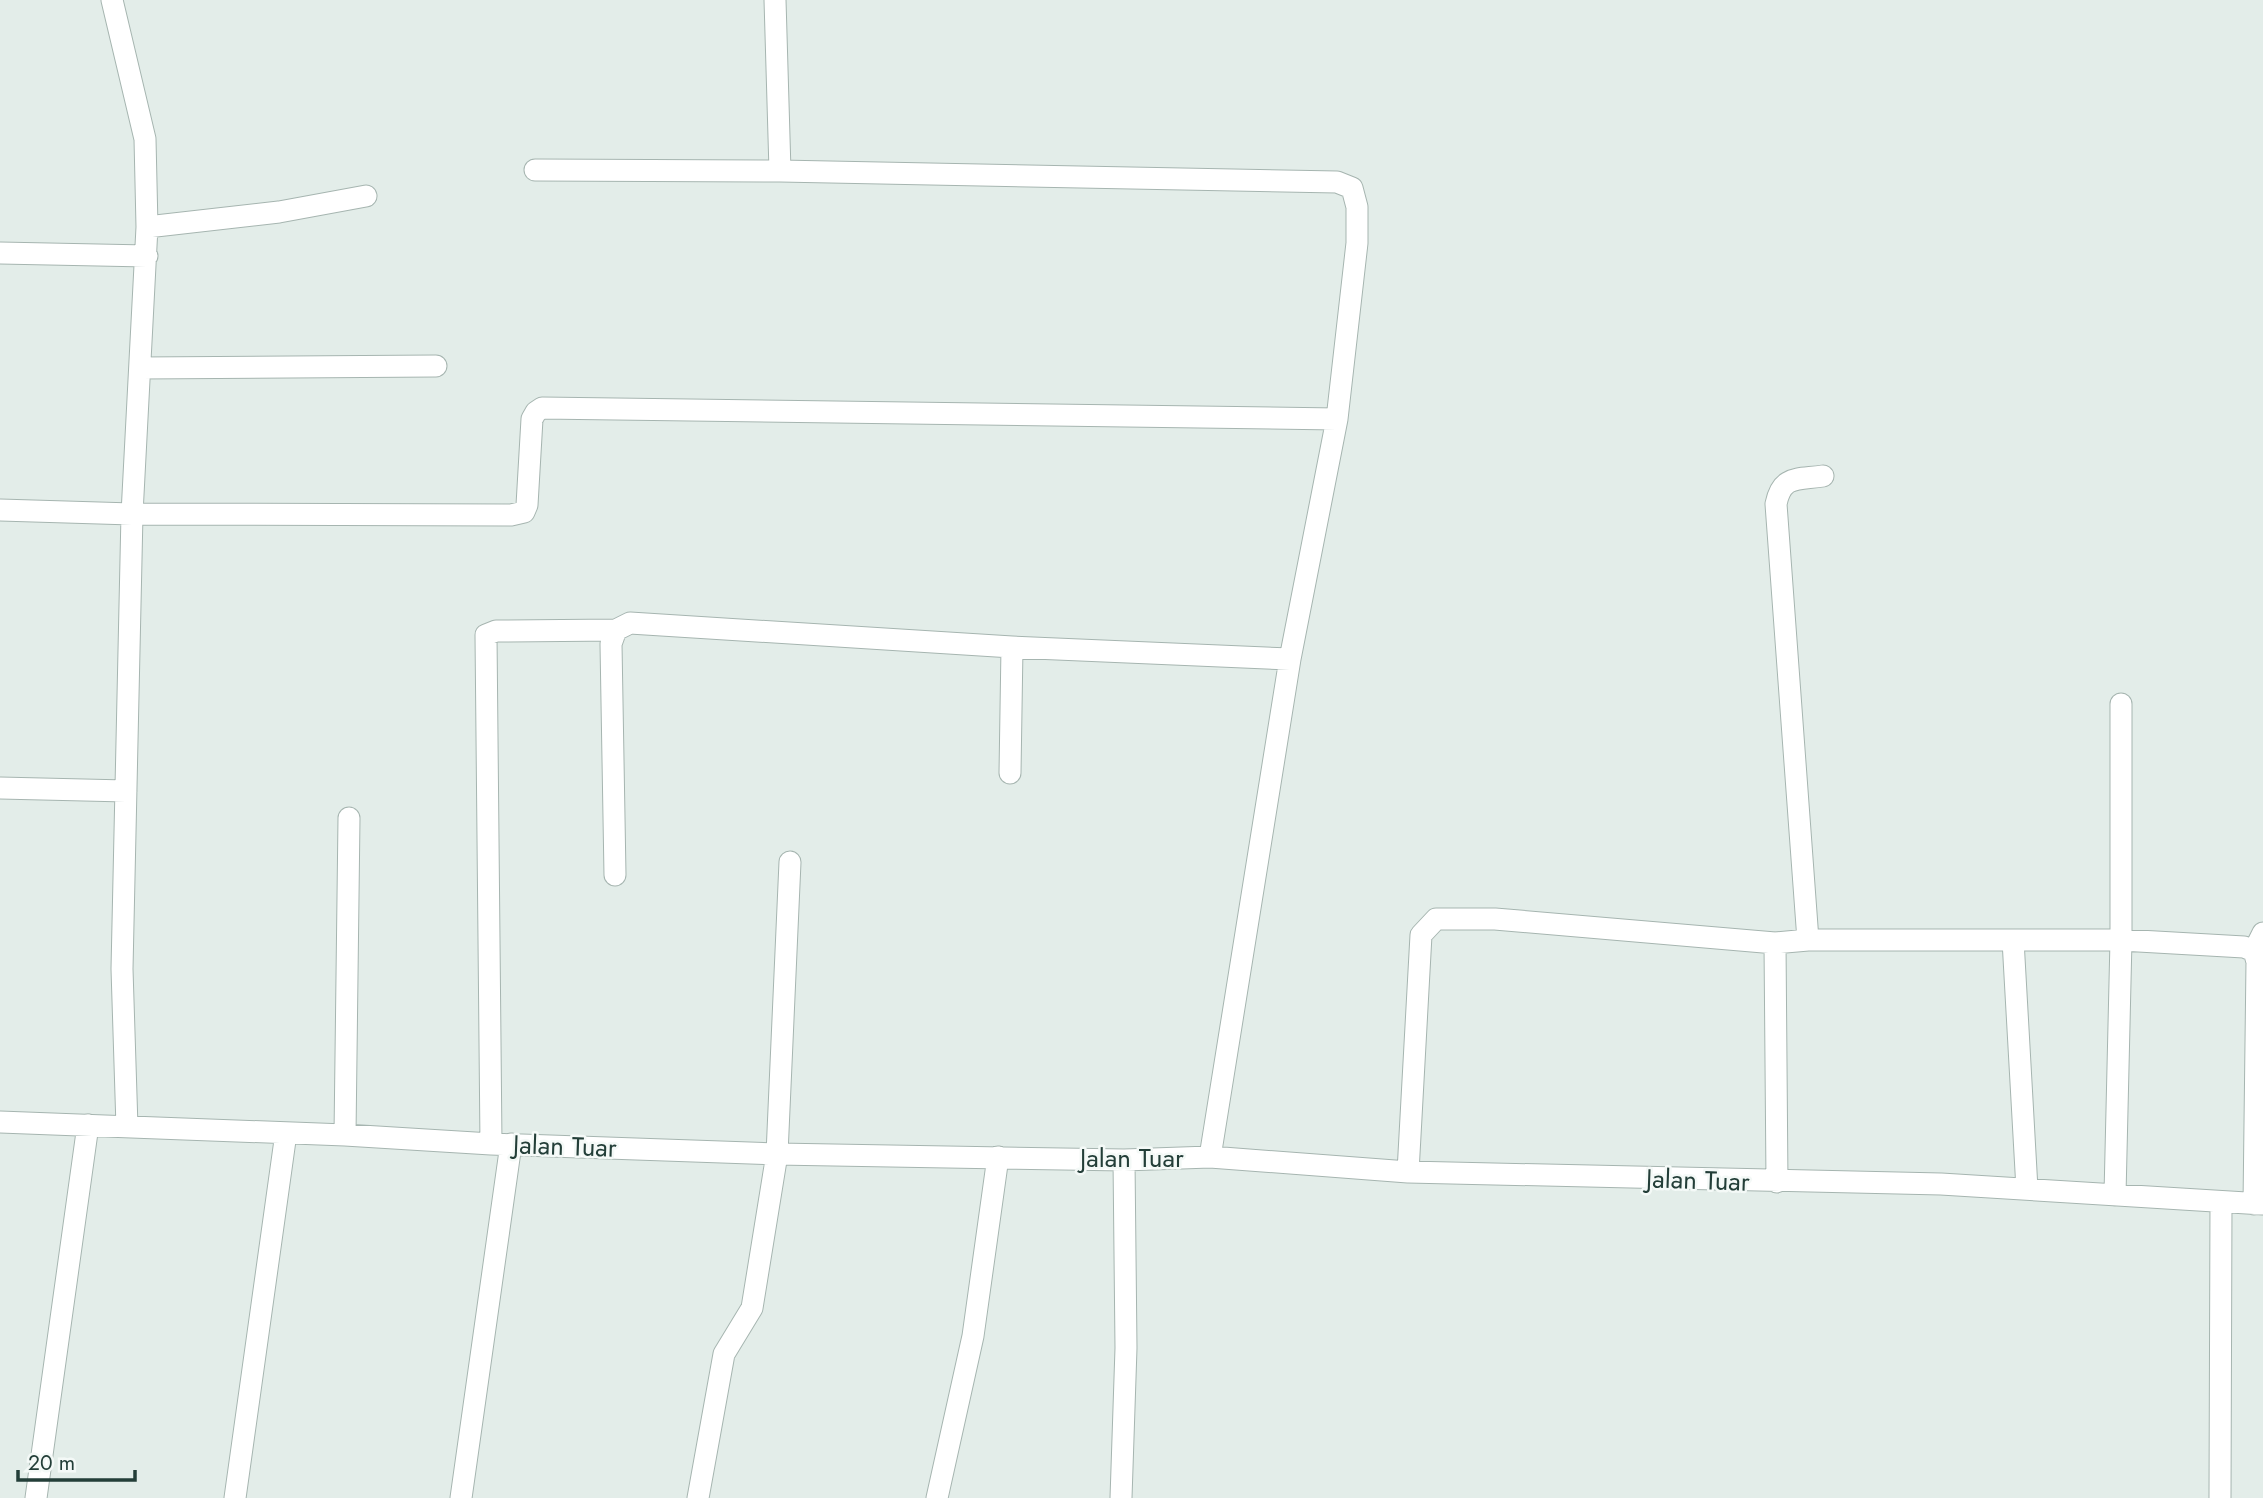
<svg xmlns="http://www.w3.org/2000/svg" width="2263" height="1498" viewBox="0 0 2263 1498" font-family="Jost,sans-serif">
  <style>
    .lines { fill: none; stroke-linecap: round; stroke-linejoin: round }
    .minor-casing { stroke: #a6b5b0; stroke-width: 23 }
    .minor { stroke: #fff; stroke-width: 21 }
    .labels { text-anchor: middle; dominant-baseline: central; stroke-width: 5; stroke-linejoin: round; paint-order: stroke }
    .street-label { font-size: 26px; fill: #233e38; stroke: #f4f9f7 }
  </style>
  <rect width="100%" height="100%" fill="#e3ede9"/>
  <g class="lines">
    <g class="minor-casing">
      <path id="minor" d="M 112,0 L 145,139 L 147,227 L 132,514 L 122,969 L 127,1127
        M 775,0 L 780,171
        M 535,170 L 780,171 L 1337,182 L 1352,188 L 1357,207 L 1357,243 L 1337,419 L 1290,659 L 1210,1157
        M 147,227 L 279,212 L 366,196
        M 0,253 L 147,256
        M 140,368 L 436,366
        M 0,510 L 132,514 L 511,515 L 524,512 L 527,505 L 532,419 L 536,412 L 542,408 L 1337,419
        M 1010,773 L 1012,647
        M 0,788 L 126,791
        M 615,875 L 611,644 L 616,630
        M 1808,940 L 1776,504 C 1782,475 1797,480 1823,476
        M 2013,940 L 2027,1189
        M 1775,943 L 1777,1182
        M 0,1122 L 345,1135 L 491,1144 L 777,1154 L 1124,1160 L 1210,1157 L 1408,1172 L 1941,1184 L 2263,1204
        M 345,1135 L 349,818
        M 491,1144 L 486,635 L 496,631 L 616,630 L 630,623 L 1012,647 L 1290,659
        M 1408,1172 L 1421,935 L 1436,919 L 1495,919 L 1775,943 L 1808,940 L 2121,940 L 2244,947 L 2254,951
        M 2115,1195 L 2121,940 L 2121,704
        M 2254,1204 L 2257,962 L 2254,951 L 2263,933
        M 36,1498 L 88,1125
        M 235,1498 L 286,1133
        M 461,1498 L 511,1144
        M 698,1498 L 724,1354 L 752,1308 L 777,1154 L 790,862
        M 937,1498 L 973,1336 L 998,1157
        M 1121,1498 L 1126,1348 L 1124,1160
        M 2220,1498 L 2221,1202"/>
    </g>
    <use href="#minor" class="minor"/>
  </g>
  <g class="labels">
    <g class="street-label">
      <text transform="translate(565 1146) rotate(2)">Jalan Tuar</text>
      <text x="1132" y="1158">Jalan Tuar</text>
      <text transform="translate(1698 1180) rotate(2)">Jalan Tuar</text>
    </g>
  </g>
  <path d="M18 1470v10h117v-10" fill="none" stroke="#233e38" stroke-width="3.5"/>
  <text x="28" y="1470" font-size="21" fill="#233e38" stroke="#f4f9f7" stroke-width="5" paint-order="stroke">20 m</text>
</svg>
